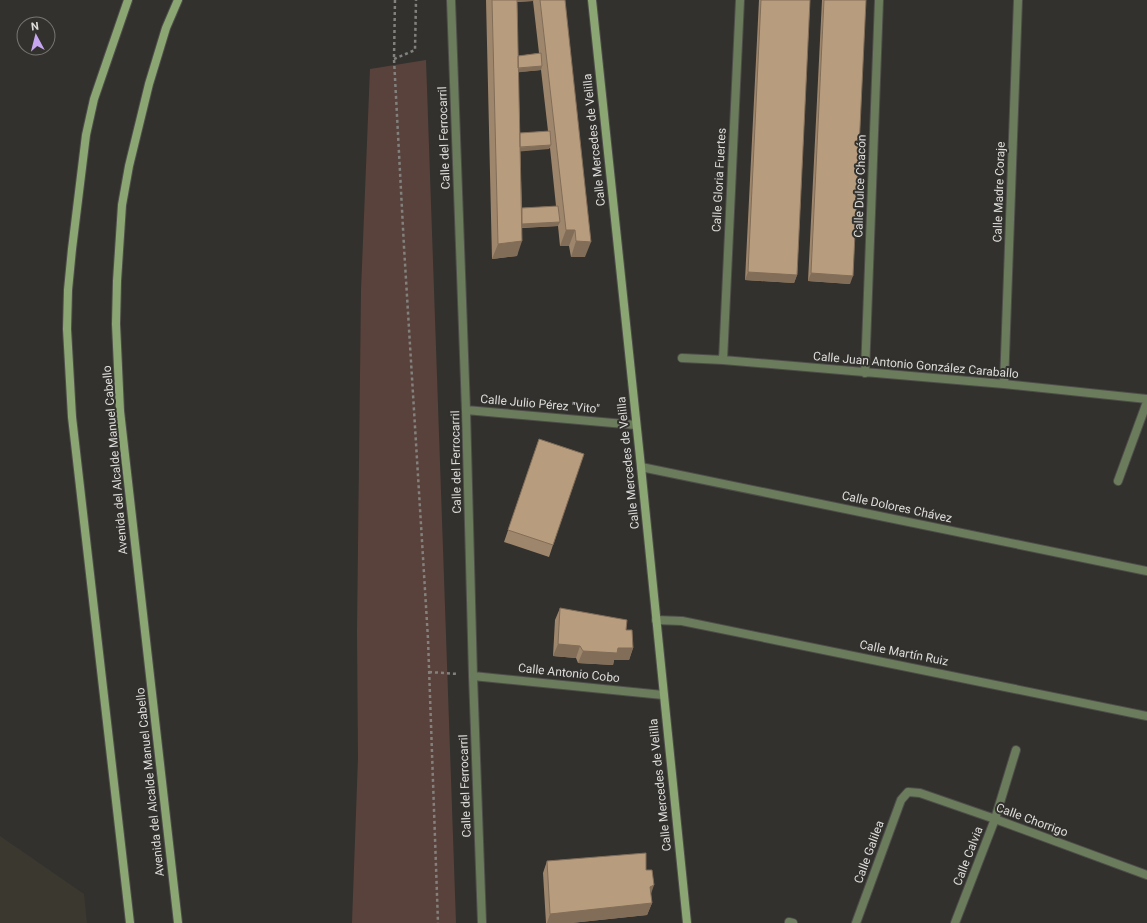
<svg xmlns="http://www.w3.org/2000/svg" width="1147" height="923" viewBox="0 0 1147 923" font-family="Roboto,sans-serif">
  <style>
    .built { fill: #3a382f }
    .green { fill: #59423b }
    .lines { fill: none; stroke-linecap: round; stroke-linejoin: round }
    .street-casing { stroke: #4e4d4a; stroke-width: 10 }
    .secondary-casing { stroke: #4e4d4a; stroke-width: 10 }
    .path { stroke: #82817e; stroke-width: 2.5; stroke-dasharray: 3 3; stroke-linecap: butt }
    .street { stroke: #6b7c5c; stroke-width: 8 }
    .secondary { stroke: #8ba673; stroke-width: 8 }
    .wall { fill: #9e866c; fill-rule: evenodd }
    .shaded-wall { fill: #816d58 }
    .building { fill: #b89c7e; stroke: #816d58 }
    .labels { text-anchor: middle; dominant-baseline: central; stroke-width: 4; stroke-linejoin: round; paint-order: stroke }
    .street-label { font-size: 12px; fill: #dedddb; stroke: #32312e }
  </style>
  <rect width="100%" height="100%" fill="#32312e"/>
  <path class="built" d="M 0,836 L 84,894 L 87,923 L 0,923 Z"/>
  <path class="green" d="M 426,60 L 456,923 L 352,923 L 358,758 L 357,632 L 361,290 L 370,69 Z"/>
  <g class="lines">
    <g class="street-casing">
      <path id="street" d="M 451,0 L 466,410 L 473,676 L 482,923
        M 682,358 L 723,360 L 1004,384 L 1147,399
        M 723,360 L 740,0
        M 865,373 L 879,0
        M 1004,384 L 1018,0
        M 466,410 L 636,425
        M 641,467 L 1147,571
        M 1118,481 L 1147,402
        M 656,620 L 682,621 L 1147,716
        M 473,676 L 663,695
        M 789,922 L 793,923
        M 856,923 L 901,800 L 908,792 L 920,793 L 995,819 L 1147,875
        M 955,923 L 995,819 L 1016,750"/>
    </g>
    <g class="secondary-casing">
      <path id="secondary" d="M 128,0 L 107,61 L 94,99 L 86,135 L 72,249 L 68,290 L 67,329 L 72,417 L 130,923
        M 178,0 L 166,28 L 149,84 L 129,166 L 122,205 L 117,281 L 116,324 L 120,411 L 178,923
        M 592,0 L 641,467 L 687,923"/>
    </g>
    <path class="path" d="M 395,0 L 394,59 L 404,247 L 428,639 L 438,923
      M 394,59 L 415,50 L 416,0
      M 429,672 L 458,674"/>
    <use href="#street" class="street"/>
    <use href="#secondary" class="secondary"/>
  </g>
  <path class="wall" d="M 486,0 L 565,0 L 585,257 L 571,257 L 569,246 L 560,246 L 558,226 L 522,228 L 517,256 L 492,259 ZM 533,1 L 539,53 L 518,56 L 517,2 ZM 541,70 L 548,131 L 520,133 L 518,72 ZM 550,148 L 556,206 L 522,208 L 520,151 Z
    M 759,0 L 810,0 L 797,275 L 794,283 L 745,280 Z
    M 822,0 L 866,0 L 850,284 L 808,281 Z
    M 535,451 L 553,545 L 549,557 L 504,542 Z
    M 560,608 L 626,630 L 633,648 L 629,660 L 614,660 L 613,665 L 578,663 L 576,658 L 553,656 L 555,620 Z
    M 547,861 L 646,870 L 652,903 L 647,915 L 571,923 L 546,923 L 543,873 Z"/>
  <path class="shaded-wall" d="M 511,0 L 534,0 L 533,1 L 511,2 Z
    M 542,66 L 541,70 L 512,73 L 514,69 Z
    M 551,145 L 549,149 L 514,152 L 516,148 Z
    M 560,222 L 558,226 L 516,228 L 518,224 Z
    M 566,230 L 575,230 L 569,246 L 560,246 Z
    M 522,241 L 517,256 L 492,259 L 498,244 Z
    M 576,241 L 591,242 L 585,257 L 571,257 Z
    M 748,272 L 797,275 L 794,283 L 745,280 Z
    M 811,273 L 853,276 L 850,284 L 808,281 Z
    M 558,644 L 580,646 L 576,658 L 553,656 Z
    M 618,648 L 633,648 L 629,660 L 614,660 L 613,665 L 578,663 L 583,651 Z
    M 654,885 L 650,897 L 650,887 Z
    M 652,903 L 647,915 L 571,923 L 547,923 L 550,914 Z"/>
  <path class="building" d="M 492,0 L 517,0 L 522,241 L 498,244 Z
    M 540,0 L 565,0 L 591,242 L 576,241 L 575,230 L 566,230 Z
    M 761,0 L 810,0 L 797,275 L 748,272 Z
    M 824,0 L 866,0 L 853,276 L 811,273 Z
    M 541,53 L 542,66 L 518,68 L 518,56 Z
    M 550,131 L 551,145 L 520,147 L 520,133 Z
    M 558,206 L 560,222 L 522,224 L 522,208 Z
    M 539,439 L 584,454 L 553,545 L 508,530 Z
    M 560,608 L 627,620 L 626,630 L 632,630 L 633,648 L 618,648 L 617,653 L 583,651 L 580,646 L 558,644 Z
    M 646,853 L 646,870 L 652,870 L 654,885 L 650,887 L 652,903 L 550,914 L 547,861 Z"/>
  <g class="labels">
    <g class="street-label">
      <text transform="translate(444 138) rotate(-92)">Calle del Ferrocarril</text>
      <text transform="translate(594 140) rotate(-96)">Calle Mercedes de Velilla</text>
      <text transform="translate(719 180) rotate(-87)">Calle Gloria Fuertes</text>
      <text transform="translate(860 186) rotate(-88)">Calle Dulce Chacón</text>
      <text transform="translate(999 192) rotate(-88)">Calle Madre Coraje</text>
      <text transform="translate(916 365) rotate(5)">Calle Juan Antonio González Caraballo</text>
      <text transform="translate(540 404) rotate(5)">Calle Julio Pérez "Vito"</text>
      <text transform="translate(115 460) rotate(-95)">Avenida del Alcalde Manuel Cabello</text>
      <text transform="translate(456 462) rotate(-91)">Calle del Ferrocarril</text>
      <text transform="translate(628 463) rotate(-96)">Calle Mercedes de Velilla</text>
      <text transform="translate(897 507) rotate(12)">Calle Dolores Chávez</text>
      <text transform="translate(904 653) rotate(11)">Calle Martín Ruiz</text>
      <text transform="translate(569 673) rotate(6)">Calle Antonio Cobo</text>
      <text transform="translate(150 782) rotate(-96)">Avenida del Alcalde Manuel Cabello</text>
      <text transform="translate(660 785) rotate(-96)">Calle Mercedes de Velilla</text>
      <text transform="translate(465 786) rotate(-92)">Calle del Ferrocarril</text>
      <text transform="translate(1032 820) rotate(20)">Calle Chorrigo</text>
      <text transform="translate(869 852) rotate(-70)">Calle Galilea</text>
      <text transform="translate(968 856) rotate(-69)">Calle Calvia</text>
    </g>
  </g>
  <g transform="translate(36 36) rotate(353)"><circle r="19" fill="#32312e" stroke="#777673"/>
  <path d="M0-3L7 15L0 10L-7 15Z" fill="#c6a6f0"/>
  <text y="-6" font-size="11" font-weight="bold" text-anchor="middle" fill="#dedddb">N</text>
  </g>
</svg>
